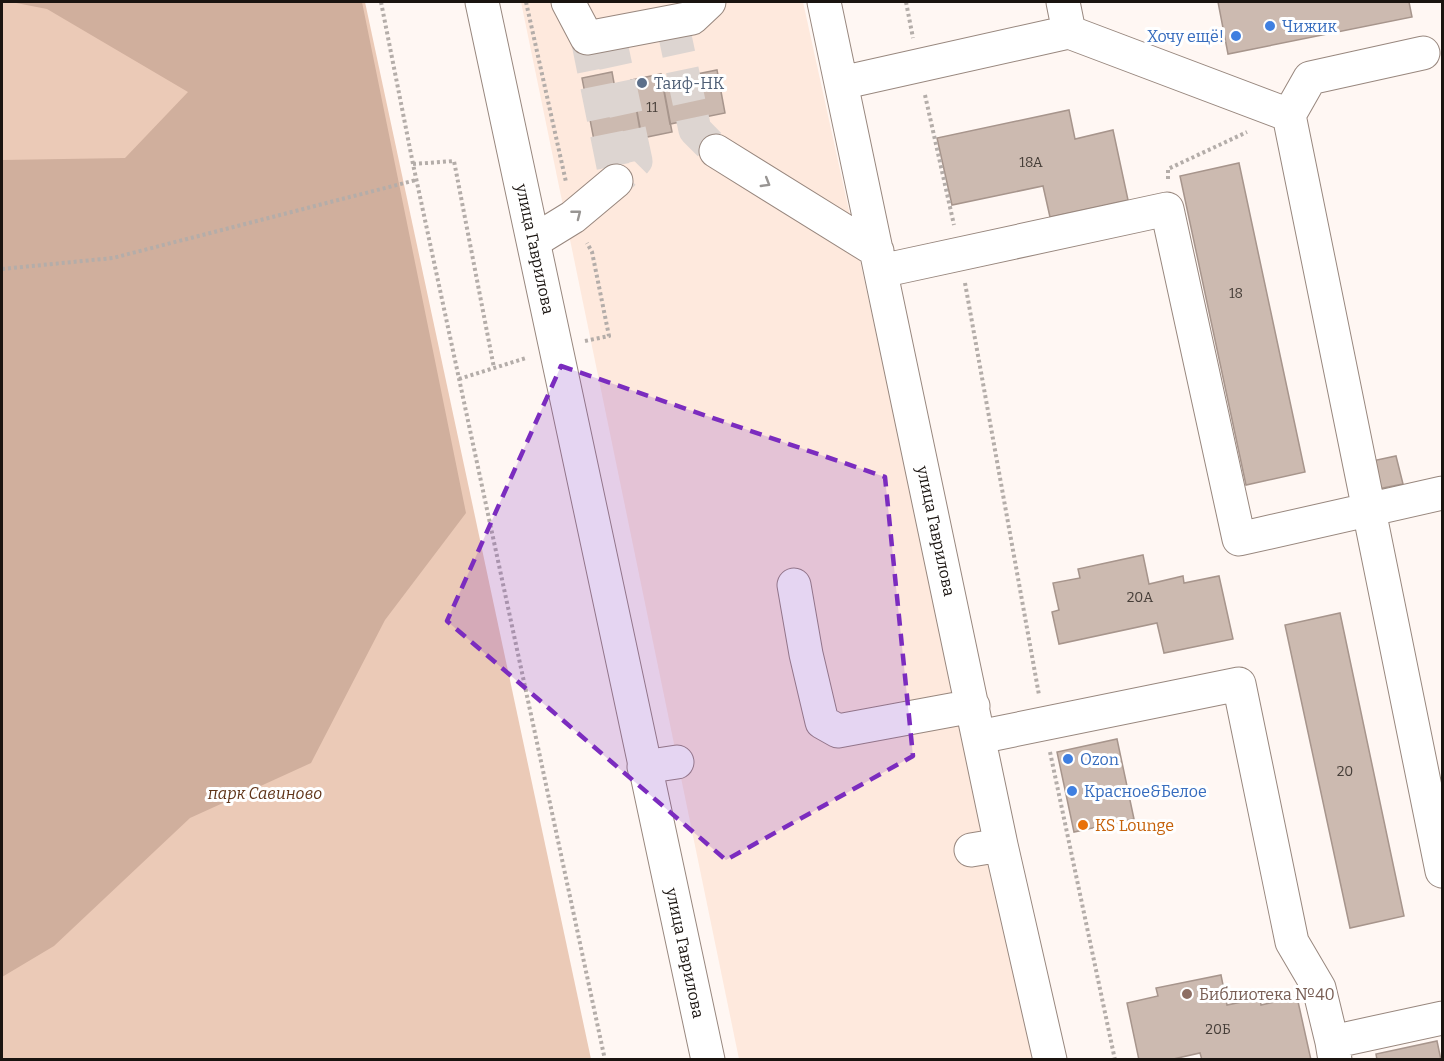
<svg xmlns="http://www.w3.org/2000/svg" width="1444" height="1061" viewBox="0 0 1444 1061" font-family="Bitter,serif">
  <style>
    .built { fill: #fee9dd }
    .green { fill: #ebcab7 }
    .forest { fill: #d0af9d }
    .building { fill: #ccbab0; stroke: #a7958c; stroke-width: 1.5 }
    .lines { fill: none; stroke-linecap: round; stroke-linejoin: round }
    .minor-tunnel { stroke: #ddd5d1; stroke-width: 33; stroke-dasharray: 33 16; stroke-linecap: butt }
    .minor-casing { stroke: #98877e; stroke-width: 35 }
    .major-casing { stroke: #98877e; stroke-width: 35 }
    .path { stroke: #b4ada9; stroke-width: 4; stroke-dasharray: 3 3; stroke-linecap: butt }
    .minor { stroke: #fff; stroke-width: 33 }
    .major { stroke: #fff; stroke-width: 33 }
    .oneway { stroke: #989593 }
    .marked { fill: #7b2cbf; fill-opacity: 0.2; stroke: #7b2cbf; stroke-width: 4.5; stroke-dasharray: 12 8; stroke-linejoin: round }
    .shop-dot { fill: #3f7fe0; stroke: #fff; stroke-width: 2 }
    .service-dot { fill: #5c6f8a; stroke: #fff; stroke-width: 2 }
    .food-dot { fill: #e8710a; stroke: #fff; stroke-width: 2 }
    .education-dot { fill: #8d6e63; stroke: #fff; stroke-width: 2 }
    .labels { text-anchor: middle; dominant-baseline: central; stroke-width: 6; stroke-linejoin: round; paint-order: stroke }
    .number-label { font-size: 14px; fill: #463e38 }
    .shop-label { font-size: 16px; fill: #366cbe; stroke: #fff; text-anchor: start }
    .service-label { font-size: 16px; fill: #4e5e75; stroke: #fff; text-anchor: start }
    .street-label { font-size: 16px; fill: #1a1410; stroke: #fff }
    .park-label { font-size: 16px; font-style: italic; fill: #603418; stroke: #fff }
    .food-label { font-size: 16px; fill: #c56008; stroke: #fff; text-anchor: start }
    .education-label { font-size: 16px; fill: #785e54; stroke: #fff; text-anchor: start }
  </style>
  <rect width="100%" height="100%" fill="#fff7f3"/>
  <path class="built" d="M 521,2 L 803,2 L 1036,1059 L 739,1059 Z"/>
  <path class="green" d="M 2,2 L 365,2 L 591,1059 L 2,1060 Z"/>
  <path class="forest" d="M 11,2 L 362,2 L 466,513 L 385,620 L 311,763 L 190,818 L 54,946 L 2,977 L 2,160 L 125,158 L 188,92 L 47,9 Z"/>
  <path class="building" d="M 1218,2 L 1409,2 L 1412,17 L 1228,54 Z
    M 717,70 L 725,113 L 670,124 L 662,81 Z
    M 612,72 L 616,94 L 633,90 L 640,130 L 625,133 L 629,155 L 598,161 L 582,78 Z
    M 661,74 L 672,132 L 642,138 L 631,80 Z
    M 1069,110 L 1075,139 L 1113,130 L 1128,200 L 1050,217 L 1043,186 L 952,205 L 937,138 Z
    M 1239,163 L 1305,472 L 1246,485 L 1180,176 Z
    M 1396,456 L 1403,484 L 1378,489 L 1372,461 Z
    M 1143,555 L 1149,584 L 1183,576 L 1184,583 L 1219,576 L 1233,639 L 1164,653 L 1157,623 L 1059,644 L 1052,612 L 1059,610 L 1053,583 L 1080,578 L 1078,569 Z
    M 1340,613 L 1404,916 L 1350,928 L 1285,625 Z
    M 1117,739 L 1134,819 L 1074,832 L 1057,752 Z
    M 1221,975 L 1227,1005 L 1260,998 L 1261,1005 L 1297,997 L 1311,1060 L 1202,1060 L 1200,1053 L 1169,1060 L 1139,1060 L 1127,1003 L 1158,996 L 1156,988 Z
    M 1437,1041 L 1441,1060 L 1377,1060 L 1376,1054 Z"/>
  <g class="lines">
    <path class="minor-tunnel" d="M 672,22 L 695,130 L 716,151
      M 609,34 L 636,161 L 616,181
      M 587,38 L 616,181"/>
    <g class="minor-casing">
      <path id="minor" d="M 568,2 L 587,38 L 692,18 L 709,2
        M 824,2 L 1001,845 L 1050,1060
        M 1069,32 L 1289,115 L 1442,871
        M 841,83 L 1069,32 L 1063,2
        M 1289,115 L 1310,78 L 1423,53
        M 716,151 L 877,251
        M 534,241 L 573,217 L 616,181
        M 881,271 L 1167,209 L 1239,539 L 1442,493
        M 794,585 L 806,654 L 822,722 L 838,731 L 973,706
        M 979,737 L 1239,684 L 1292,942 L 1319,988 L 1332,1042
        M 644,767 L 677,762
        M 971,850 L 1001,845
        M 1335,1060 L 1332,1042 L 1442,1018"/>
    </g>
    <g class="major-casing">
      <path id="major" d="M 482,2 L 708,1060"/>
    </g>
    <path class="path" d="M 381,2 L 413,164 L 605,1060
      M 526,2 L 566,182
      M 906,2 L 913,38
      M 925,95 L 954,225
      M 413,164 L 454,161 L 494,368
      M 1168,179 L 1168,169 L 1247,132
      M 2,269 L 113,258 L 416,180
      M 965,283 L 1039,695
      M 585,341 L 609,336 L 592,252 L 587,243
      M 459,379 L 526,358
      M 1050,752 L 1115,1060"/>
    <use href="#minor" class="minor"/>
    <use href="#major" class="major"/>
  </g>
  <defs><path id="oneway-chevron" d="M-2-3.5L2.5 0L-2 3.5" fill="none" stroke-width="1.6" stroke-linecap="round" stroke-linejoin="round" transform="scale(1.5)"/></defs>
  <g class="oneway">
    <use href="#oneway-chevron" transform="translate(766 183) rotate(31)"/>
    <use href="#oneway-chevron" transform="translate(577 214) rotate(-38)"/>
  </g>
  <path class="marked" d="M 561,366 L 885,477 L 913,756 L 726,860 L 447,621 Z"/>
  <g class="shop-dot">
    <circle cx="1270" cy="26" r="6"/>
    <circle cx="1236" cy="36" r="6"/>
    <circle cx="1068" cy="759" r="6"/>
    <circle cx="1072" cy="791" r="6"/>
  </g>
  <circle class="service-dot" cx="642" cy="83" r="6"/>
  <circle class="food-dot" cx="1083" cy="825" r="6"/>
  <circle class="education-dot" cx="1187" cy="994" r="6"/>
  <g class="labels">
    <g class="number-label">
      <text x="652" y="107">11</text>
      <text x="1031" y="162">18А</text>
      <text x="1236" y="293">18</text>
      <text x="1140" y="597">20А</text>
      <text x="1345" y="771">20</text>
      <text x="1218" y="1029">20Б</text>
    </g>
    <g class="shop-label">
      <text x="1282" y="26">Чижик</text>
      <text x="1224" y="36" text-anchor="end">Хочу ещё!</text>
      <text x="1080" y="759">Ozon</text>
      <text x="1084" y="791">Красное&amp;Белое</text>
    </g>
    <g class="service-label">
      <text x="654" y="83">Таиф-НК</text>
    </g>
    <g class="street-label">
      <text transform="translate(535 249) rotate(78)">улица Гаврилова</text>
      <text transform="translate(936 531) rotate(78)">улица Гаврилова</text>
      <text transform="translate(685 953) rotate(78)">улица Гаврилова</text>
    </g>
    <g class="park-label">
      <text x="265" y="793">парк Савиново</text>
    </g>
    <g class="food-label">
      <text x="1095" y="825">KS Lounge</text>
    </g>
    <g class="education-label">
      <text x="1199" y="994">Библиотека №40</text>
    </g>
  </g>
  <rect width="1444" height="1061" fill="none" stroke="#1a1410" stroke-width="6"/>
</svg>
